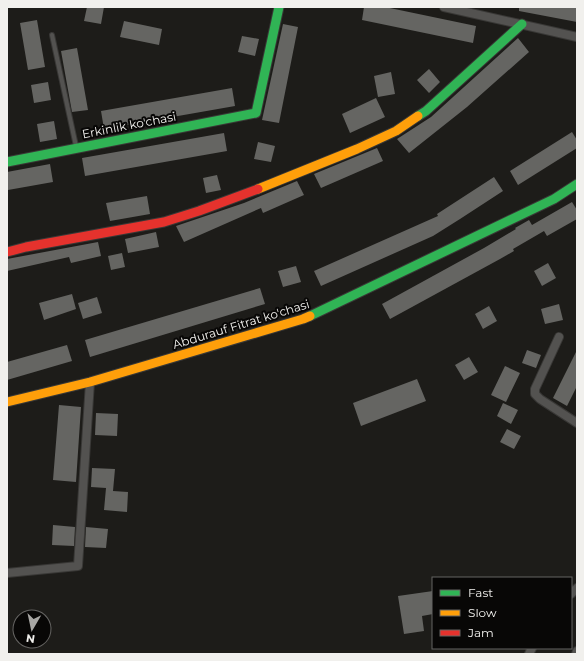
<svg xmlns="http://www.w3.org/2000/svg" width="584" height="661" viewBox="0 0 584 661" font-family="Montserrat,sans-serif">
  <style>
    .building { fill: #656562 }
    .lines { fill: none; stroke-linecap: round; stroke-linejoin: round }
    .lane-casing { stroke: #393836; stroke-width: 6 }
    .street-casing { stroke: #393836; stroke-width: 10 }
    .fast-casing { stroke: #393836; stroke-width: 11 }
    .slow-casing { stroke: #393836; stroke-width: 11 }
    .jam-casing { stroke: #393836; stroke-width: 11 }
    .lane { stroke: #535250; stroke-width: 4 }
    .street { stroke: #535250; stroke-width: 8 }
    .fast { stroke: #30b455; stroke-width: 9 }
    .slow { stroke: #ff9f0a; stroke-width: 9 }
    .jam { stroke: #e5322d; stroke-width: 9 }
    .labels { text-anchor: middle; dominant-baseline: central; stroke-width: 4; stroke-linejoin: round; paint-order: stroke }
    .street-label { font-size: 12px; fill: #f1f0ed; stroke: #080706 }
  </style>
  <rect width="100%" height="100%" fill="#1d1c19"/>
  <path class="building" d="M 87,7 L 104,7 L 101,24 L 84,21 Z
    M 364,7 L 385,7 L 476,26 L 473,43 L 362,20 Z
    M 519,7 L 577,7 L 577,22 L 519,11 Z
    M 37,20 L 45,67 L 28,70 L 20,23 Z
    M 124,21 L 162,29 L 159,45 L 120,37 Z
    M 283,24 L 298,27 L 279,123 L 262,120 Z
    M 242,36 L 259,39 L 255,56 L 238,52 Z
    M 518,38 L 529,52 L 467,107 L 409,153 L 397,139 L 431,117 Z
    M 77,48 L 88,110 L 72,112 L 61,51 Z
    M 429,69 L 440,82 L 429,93 L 417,80 Z
    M 391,72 L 395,94 L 378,97 L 374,76 Z
    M 48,82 L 51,100 L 34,103 L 31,85 Z
    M 232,88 L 235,106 L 104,129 L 101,111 Z
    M 376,98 L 385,117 L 350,133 L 342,114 Z
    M 54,121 L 57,139 L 40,142 L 37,124 Z
    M 572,132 L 577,140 L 577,148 L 518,185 L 510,171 Z
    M 224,133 L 227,151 L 85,176 L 82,158 Z
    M 258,142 L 275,146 L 271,162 L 254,159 Z
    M 377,148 L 383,161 L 321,188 L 314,174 Z
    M 50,164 L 53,182 L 8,190 L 7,172 Z
    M 217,175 L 221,190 L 206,193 L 203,178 Z
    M 494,177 L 503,191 L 460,219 L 433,236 L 321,286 L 314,271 L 438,216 L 437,214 Z
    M 297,181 L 304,195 L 263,213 L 261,208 L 184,242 L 176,226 L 244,203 Z
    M 147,196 L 150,214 L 110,221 L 106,203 Z
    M 572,202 L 577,210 L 577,219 L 547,236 L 544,231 L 513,249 L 514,251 L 500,259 L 390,319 L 382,304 L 484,248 L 516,229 L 515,228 L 529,220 L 532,225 Z
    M 156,232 L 159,247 L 128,253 L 125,239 Z
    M 98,242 L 101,256 L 71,263 L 69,257 L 7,271 L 7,259 Z
    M 122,253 L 125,267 L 111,270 L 108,256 Z
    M 548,263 L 556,278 L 542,286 L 534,271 Z
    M 296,266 L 301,282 L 283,287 L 278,271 Z
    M 260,288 L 265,304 L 90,357 L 85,340 Z
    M 72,294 L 76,309 L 44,320 L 39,303 Z
    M 97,297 L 102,313 L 83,319 L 78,303 Z
    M 559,304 L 563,320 L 545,324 L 541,309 Z
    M 489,306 L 497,321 L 483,329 L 475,314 Z
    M 67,345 L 72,361 L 7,380 L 7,362 Z
    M 527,350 L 541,355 L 536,368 L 522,363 Z
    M 577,350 L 577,386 L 567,406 L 553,398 Z
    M 469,357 L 478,372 L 464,380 L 455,365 Z
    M 505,366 L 520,373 L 506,402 L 491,395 Z
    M 417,379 L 426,401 L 361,426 L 353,403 Z
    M 503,403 L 518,410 L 511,424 L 497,416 Z
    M 59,405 L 81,407 L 76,482 L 53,480 Z
    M 96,413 L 118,414 L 117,436 L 95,435 Z
    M 507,429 L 521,436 L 514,449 L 500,442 Z
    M 92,468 L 115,469 L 113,491 L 128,492 L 127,512 L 104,510 L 106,488 L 91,487 Z
    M 53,525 L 75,527 L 74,546 L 52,545 Z
    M 86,527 L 108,529 L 106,548 L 85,547 Z
    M 433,591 L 433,614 L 422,616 L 424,631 L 404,634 L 398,596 Z"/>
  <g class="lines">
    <g class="lane-casing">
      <path id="lane" d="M 52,35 L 76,146"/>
    </g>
    <g class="street-casing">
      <path id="street" d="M 444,7 L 577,37
        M 559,337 L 535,389 L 535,394 L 540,399 L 577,423
        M 7,573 L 78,566 L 90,382
        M 571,594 L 577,588
        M 529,654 L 532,648
        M 576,654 L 577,651"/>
    </g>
    <g class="fast-casing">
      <path id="fast" d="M 418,116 L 426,111 L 522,24
        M 7,162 L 256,113 L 279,7
        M 310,316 L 554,199 L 577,184"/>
    </g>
    <g class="slow-casing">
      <path id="slow" d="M 258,189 L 357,149 L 396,131 L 418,116
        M 7,402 L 90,382 L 303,319 L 310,316"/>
    </g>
    <g class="jam-casing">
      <path id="jam" d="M 7,252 L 26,247 L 164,222 L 199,211 L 258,189"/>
    </g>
    <use href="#lane" class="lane"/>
    <use href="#street" class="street"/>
    <use href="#fast" class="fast"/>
    <use href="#slow" class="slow"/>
    <use href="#jam" class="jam"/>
  </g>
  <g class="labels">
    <g class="street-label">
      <text transform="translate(129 125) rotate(-11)">Erkinlik ko'chasi</text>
      <text transform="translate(241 324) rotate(-17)">Abdurauf Fitrat ko'chasi</text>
    </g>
  </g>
  <rect width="584" height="661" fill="none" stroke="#f1f0ed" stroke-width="16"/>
  <rect x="432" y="577" width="140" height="72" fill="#080706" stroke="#656462"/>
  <rect x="440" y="590" width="20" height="6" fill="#30b455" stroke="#656462"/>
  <text x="468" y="597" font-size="12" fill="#f1f0ed">Fast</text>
  <rect x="440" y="610" width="20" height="6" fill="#ff9f0a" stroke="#656462"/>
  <text x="468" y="617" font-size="12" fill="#f1f0ed">Slow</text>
  <rect x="440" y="630" width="20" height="6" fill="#e5322d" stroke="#656462"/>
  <text x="468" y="637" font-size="12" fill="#f1f0ed">Jam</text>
  <g transform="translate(32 629) rotate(189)"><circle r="19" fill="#080706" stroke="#656462"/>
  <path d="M0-3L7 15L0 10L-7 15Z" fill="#a7a6a3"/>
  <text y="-6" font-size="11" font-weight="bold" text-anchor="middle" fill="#f1f0ed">N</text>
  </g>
</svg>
